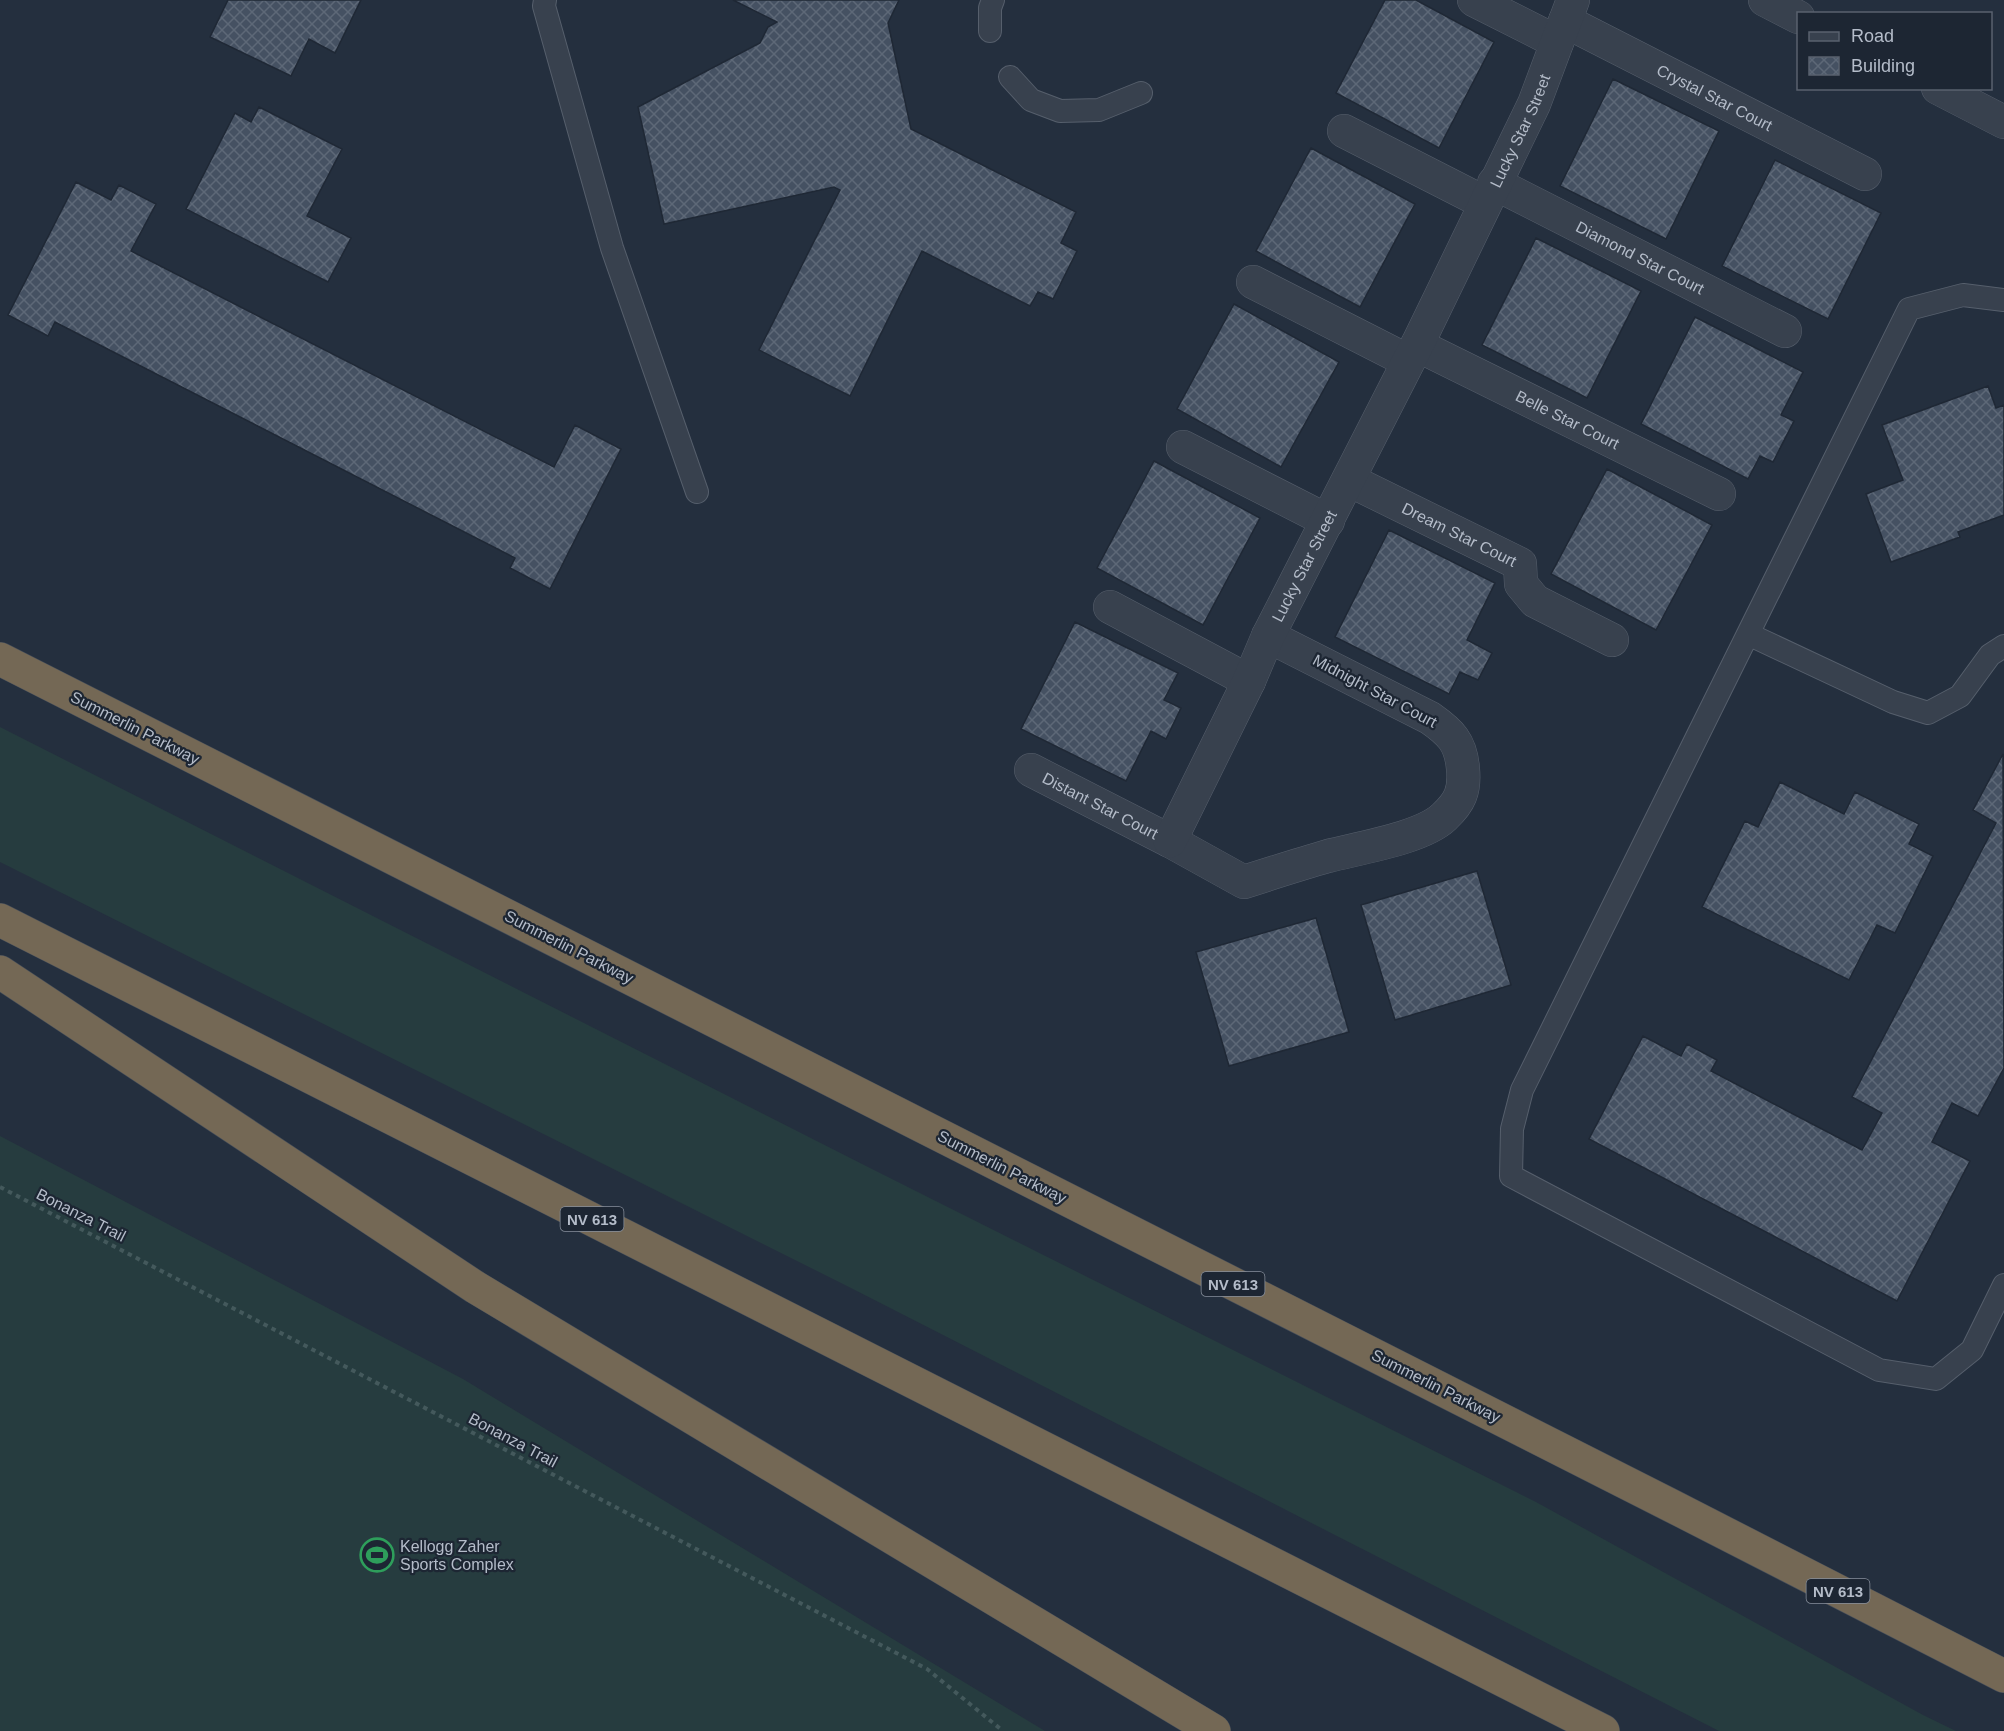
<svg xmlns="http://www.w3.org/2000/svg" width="2004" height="1731" viewBox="0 0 2004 1731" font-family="Arial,sans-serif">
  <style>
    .grass { fill: #263c3f }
    .building { fill: url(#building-cross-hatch); stroke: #1f2835; stroke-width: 1.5 }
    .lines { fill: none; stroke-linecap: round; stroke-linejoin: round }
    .service-casing { stroke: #565f6c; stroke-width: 24 }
    .minor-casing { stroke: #565f6c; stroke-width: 34 }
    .motorway-casing { stroke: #434c59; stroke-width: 34 }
    .path { stroke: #44595c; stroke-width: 4; stroke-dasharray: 4.5 4.5; stroke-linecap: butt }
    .service { stroke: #38414e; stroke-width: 22 }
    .minor { stroke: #38414e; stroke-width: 33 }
    .motorway { stroke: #746855; stroke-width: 33 }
    .labels { text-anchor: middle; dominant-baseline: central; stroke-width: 4.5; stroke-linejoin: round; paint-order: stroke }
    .shield { fill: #1d2633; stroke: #878f9c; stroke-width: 1.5 }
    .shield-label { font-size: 15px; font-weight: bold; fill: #b4bcc9 }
    .street-label { font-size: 16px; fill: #b4bcc9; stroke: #1d2633 }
    .poi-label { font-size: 16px; fill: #b4bcc9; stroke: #1d2633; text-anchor: start }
  </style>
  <defs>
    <pattern id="building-cross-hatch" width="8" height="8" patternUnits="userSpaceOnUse" patternTransform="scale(1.5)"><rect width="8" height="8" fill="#455162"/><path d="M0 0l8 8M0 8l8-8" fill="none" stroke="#5d6877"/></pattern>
  </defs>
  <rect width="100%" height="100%" fill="#242f3e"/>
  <path class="grass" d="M 0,727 L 870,1168 L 1536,1502 L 1923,1715 L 1956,1731 L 1719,1731 L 851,1288 L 0,862 Z
    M 0,1136 L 463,1379 L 1045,1731 L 0,1731 Z"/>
  <path class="building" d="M 228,0 L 361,0 L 335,53 L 309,39 L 291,76 L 210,37 Z
    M 733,0 L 899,0 L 888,23 L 911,129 L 1076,212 L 1061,243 L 1077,251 L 1053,299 L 1038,292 L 1030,306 L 922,251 L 850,396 L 759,350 L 840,190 L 834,187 L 664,224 L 638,107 L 760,43 L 768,27 L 777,22 Z
    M 1385,0 L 1416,0 L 1494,42 L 1439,148 L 1336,93 Z
    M 1613,79 L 1719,131 L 1666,239 L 1560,186 Z
    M 259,107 L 342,149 L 307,216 L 351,238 L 328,282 L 186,209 L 235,113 L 251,122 Z
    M 1311,148 L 1415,204 L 1360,307 L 1256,251 Z
    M 1775,160 L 1881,213 L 1828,319 L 1722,266 Z
    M 76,182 L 111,200 L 119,185 L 156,204 L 131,251 L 554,467 L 575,425 L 621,449 L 550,589 L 510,568 L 515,558 L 55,322 L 48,336 L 8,315 Z
    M 1536,238 L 1641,291 L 1587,398 L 1482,345 Z
    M 1234,304 L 1339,362 L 1281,467 L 1177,409 Z
    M 1695,317 L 1803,372 L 1781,415 L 1794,421 L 1773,462 L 1760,456 L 1748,479 L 1641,424 Z
    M 1988,386 L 1996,408 L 2004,405 L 2004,515 L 1958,532 L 1960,537 L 1891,562 L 1866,494 L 1903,480 L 1882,425 Z
    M 1154,461 L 1260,518 L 1203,625 L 1097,568 Z
    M 1607,469 L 1712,525 L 1656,630 L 1551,574 Z
    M 1389,530 L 1495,583 L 1467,640 L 1492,653 L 1478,680 L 1460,672 L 1449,694 L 1335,637 Z
    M 1075,622 L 1178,673 L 1164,700 L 1181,708 L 1166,739 L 1151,731 L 1126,781 L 1021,729 Z
    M 2003,754 L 2004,1068 L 1978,1116 L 1952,1103 L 1932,1142 L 1970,1161 L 1897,1301 L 1589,1139 L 1643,1036 L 1681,1056 L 1687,1044 L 1717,1060 L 1711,1071 L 1862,1150 L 1882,1113 L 1852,1097 L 1996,823 L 1973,810 Z
    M 1780,782 L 1844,814 L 1855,792 L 1919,824 L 1909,844 L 1933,856 L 1895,933 L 1877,925 L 1849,980 L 1702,907 L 1745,821 L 1758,827 Z
    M 1477,871 L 1511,985 L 1395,1020 L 1361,905 Z
    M 1316,918 L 1349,1032 L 1229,1066 L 1196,952 Z"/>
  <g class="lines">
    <g class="service-casing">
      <path id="service" d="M 545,0 L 544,6 L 612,248 L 697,492
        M 990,31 L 990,8 L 993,0
        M 1010,77 L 1031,100 L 1060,111 L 1099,110 L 1141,93
        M 2004,300 L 1963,295 L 1909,309 L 1522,1090 L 1512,1129 L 1511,1176 L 1879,1370 L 1936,1379 L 1972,1350 L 2004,1285
        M 1748,634 L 1893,702 L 1928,713 L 1960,696 L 1990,655 L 2004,646"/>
    </g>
    <g class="minor-casing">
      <g id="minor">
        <path d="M 1474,0 L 1557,42"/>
        <path d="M 1765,0 L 1798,17"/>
        <path id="s1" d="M 1565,21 L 1865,174"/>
        <path d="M 1938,88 L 2004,122"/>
        <path d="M 1344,131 L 1485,203"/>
        <path id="s2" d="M 1494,183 L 1785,331"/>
        <path d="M 1253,282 L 1408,361"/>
        <path id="s3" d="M 1417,345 L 1719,494"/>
        <path d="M 1183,447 L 1328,521"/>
        <path id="s4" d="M 1349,480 L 1520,564 L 1521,584 L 1535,601 L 1612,640"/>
        <path d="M 1110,607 L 1249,681"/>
        <path id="s5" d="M 1031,770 L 1170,841 L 1244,882 C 1272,873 1300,864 1328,856 C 1359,848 1422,838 1444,817 C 1460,802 1465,791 1463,769 C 1461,742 1450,732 1430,718 L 1268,636"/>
        <path id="s6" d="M 1170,841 L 1249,681 L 1268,636 L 1417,345 L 1534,104 L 1573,0"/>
      </g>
    </g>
    <g class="motorway-casing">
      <path id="motorway" d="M 0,659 L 1672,1506 L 2004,1676
        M 0,920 L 1603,1731
        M 0,972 L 475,1287 L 1214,1731"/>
    </g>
    <path class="path" d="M 0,1187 L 927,1669 L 1003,1731"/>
    <use href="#service" class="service"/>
    <use href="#minor" class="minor"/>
    <use href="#motorway" class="motorway"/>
  </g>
  <defs>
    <g id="stadium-ring" transform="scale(1.725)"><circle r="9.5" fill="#1d2633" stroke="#2e9e5b" stroke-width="1.5"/><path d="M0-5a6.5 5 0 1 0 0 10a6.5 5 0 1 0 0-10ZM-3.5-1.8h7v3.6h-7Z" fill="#2e9e5b"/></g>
  </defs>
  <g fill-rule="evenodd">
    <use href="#stadium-ring" x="377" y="1555"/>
  </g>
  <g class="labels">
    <g class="shield">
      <rect x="560.5" y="1207" width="63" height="24" rx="4.5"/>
      <rect x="1201.5" y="1272" width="63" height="24" rx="4.5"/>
      <rect x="1806.5" y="1579" width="63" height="24" rx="4.5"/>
    </g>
    <g class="shield-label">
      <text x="592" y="1219">NV 613</text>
      <text x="1233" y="1284">NV 613</text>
      <text x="1838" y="1591">NV 613</text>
    </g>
    <g class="street-label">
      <text stroke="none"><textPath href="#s1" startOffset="168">Crystal Star Court</textPath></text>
      <text stroke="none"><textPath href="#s6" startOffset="792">Lucky Star Street</textPath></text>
      <text stroke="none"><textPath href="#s2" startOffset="164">Diamond Star Court</textPath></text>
      <text stroke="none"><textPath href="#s3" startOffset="168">Belle Star Court</textPath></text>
      <text stroke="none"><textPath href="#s4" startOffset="123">Dream Star Court</textPath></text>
      <text stroke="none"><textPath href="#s6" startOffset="306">Lucky Star Street</textPath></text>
      <text transform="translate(1375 691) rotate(28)">Midnight Star Court</text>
      <text transform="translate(135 728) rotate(27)">Summerlin Parkway</text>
      <text stroke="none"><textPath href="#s5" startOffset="78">Distant Star Court</textPath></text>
      <text transform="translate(569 947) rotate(27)">Summerlin Parkway</text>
      <text transform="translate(1002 1167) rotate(27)">Summerlin Parkway</text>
      <text transform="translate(81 1215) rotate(27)">Bonanza Trail</text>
      <text transform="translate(1436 1386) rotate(27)">Summerlin Parkway</text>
      <text transform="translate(513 1440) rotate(28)">Bonanza Trail</text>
    </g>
    <g class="poi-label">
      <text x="400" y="1546">Kellogg Zaher<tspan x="400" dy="18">Sports Complex</tspan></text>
    </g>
  </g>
  <rect x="1797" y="12" width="195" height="78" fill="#1d2633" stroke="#59626f" stroke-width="1.5"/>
  <rect x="1809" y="32" width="30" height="9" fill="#38414e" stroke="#59626f" stroke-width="1.5"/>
  <text x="1851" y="42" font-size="18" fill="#b4bcc9">Road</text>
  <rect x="1809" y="57" width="30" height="18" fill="url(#building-cross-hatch)" stroke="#59626f" stroke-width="1.5"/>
  <text x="1851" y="72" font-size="18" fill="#b4bcc9">Building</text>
</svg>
